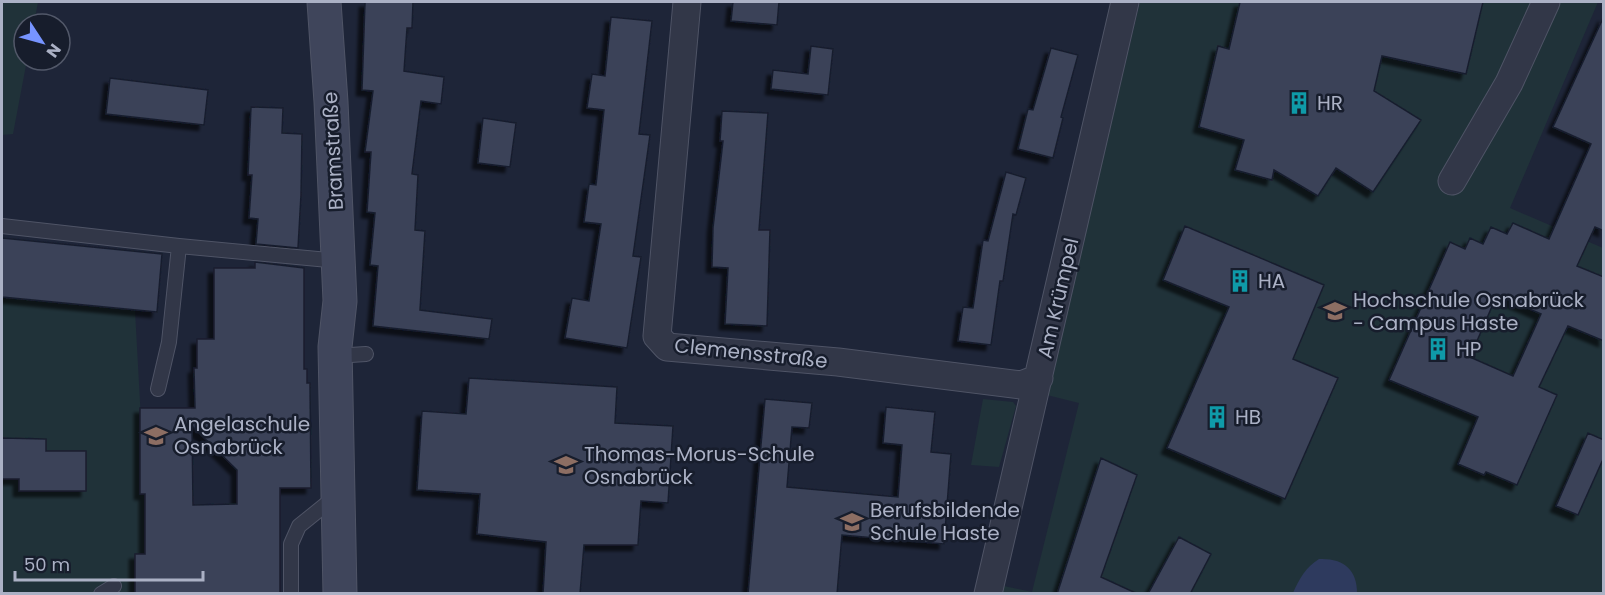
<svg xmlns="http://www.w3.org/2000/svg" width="1605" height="595" viewBox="0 0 1605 595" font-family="Poppins,sans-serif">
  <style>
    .green { fill: #203239 }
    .water { fill: #2e3a5e }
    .building { fill: #3a4258; stroke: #191e2e; stroke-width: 1.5; fill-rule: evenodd; filter: url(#shadow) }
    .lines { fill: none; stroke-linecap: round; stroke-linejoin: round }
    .lane-casing { stroke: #4f5466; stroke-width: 16 }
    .street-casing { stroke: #4f5466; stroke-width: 29 }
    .secondary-casing { stroke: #4f5466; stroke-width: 35 }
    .lane { stroke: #323748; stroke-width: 14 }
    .street { stroke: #323748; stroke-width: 27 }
    .secondary { stroke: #3f455b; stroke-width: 33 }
    .labels { text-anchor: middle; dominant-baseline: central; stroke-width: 5; stroke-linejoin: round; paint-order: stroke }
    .poi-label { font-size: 20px; fill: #abb1c5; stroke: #171d2c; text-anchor: start }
    .street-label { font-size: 20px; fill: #abb1c5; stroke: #171d2c }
  </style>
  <defs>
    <filter id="shadow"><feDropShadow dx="-5.5" dy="5.5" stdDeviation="1.5" flood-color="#0009"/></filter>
  </defs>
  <rect width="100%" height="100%" fill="#1e2538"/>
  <path class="green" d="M 2,2 L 38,2 L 34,24 L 24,24 L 24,60 L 27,60 L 13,134 L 2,135 Z
    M 1140,2 L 1598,2 L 1510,208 L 1603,248 L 1603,593 L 997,594 L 999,585 L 1032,592 L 1079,403 L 1047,395 Z
    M 2,297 L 135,310 L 145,494 L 145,554 L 135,555 L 135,593 L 2,593 Z
    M 983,399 L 1013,402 L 1016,406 L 999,467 L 971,465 Z"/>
  <path class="water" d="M 1319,559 C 1343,558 1357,569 1357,593 L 1293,593 C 1299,579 1306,567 1319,559 Z"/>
  <path class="building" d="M 365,2 L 413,2 L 412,28 L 407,28 L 404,71 L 444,77 L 441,104 L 421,101 L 412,174 L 418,175 L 415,230 L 425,231 L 420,310 L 492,319 L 489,339 L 373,326 L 378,266 L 370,265 L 375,213 L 367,212 L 371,152 L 365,152 L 373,91 L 362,90 Z
    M 733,2 L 779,2 L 777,25 L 731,21 Z
    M 1240,2 L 1483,2 L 1466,74 L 1382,56 L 1374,91 L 1421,120 L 1373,192 L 1336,168 L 1318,196 L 1274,170 L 1272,180 L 1235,170 L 1244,140 L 1199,127 L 1218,46 L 1229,49 Z
    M 1604,16 L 1604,231 L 1595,227 L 1577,266 L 1604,277 L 1604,341 L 1568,326 L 1539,387 L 1557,395 L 1517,485 L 1486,472 L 1484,475 L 1458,464 L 1478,417 L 1389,380 L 1450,242 L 1465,249 L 1470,238 L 1483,244 L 1491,227 L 1507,234 L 1513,223 L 1549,239 L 1591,144 L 1553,127 ZM 1497,295 L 1541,314 L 1513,376 L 1470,357 Z
    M 611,17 L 652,21 L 639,134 L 650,135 L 633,256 L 641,257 L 627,348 L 565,338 L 572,298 L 589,301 L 601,224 L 584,222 L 589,184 L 596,185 L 604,110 L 587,108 L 592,74 L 605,76 Z
    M 811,46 L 833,49 L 828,95 L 771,89 L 773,70 L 808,74 Z
    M 1051,48 L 1078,55 L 1061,117 L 1063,118 L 1053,158 L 1018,149 L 1028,109 L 1033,110 Z
    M 110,78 L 208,90 L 204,125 L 106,114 Z
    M 251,107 L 283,108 L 282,133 L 302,134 L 301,195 L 298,248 L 256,244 L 258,219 L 249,218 L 252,175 L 248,175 Z
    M 722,111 L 768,113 L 759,230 L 770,230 L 767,326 L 725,324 L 728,268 L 712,267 L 713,228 L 723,141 L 720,141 Z
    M 483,118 L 516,123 L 510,167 L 478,163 Z
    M 1006,172 L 1026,178 L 1016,215 L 1013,214 L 1003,281 L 1000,281 L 991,345 L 958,341 L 963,307 L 973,308 L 983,240 L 988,241 Z
    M 1185,226 L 1324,285 L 1293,359 L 1338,378 L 1285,499 L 1167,448 L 1229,307 L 1163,280 Z
    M 2,238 L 162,254 L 157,312 L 2,297 Z
    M 255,262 L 304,268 L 304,369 L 307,369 L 307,383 L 310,383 L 311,488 L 280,488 L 280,594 L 135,594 L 135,554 L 145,554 L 145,494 L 140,494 L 140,408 L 195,408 L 194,368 L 197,368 L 197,339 L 214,339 L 214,268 L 255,268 ZM 192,426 L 237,470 L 237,504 L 193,505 Z
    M 469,378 L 617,387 L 615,423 L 673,426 L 668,503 L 641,501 L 638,545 L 584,545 L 580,594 L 543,594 L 546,542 L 477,534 L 480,494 L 417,490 L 422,411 L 466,414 Z
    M 765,399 L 812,403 L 809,428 L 792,427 L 787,487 L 898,497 L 902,445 L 883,443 L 886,407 L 935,412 L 931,452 L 951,454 L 944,544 L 842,535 L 837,594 L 748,594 Z
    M 1588,433 L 1604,440 L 1604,457 L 1578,515 L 1556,506 Z
    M 2,438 L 46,439 L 46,451 L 86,451 L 86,491 L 19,491 L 19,479 L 2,479 Z
    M 1101,458 L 1137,475 L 1101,577 L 1138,594 L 1057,594 Z
    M 1179,537 L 1211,554 L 1190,594 L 1148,594 Z"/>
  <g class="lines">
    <g class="lane-casing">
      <path id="lane" d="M 2,226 L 179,246 L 339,261
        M 335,356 L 366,354
        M 158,389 L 169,342 L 179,246
        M 101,594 L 114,586
        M 291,594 L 291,544 L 299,526 L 335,497"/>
    </g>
    <g class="street-casing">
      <path id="street" d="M 687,2 L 657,336 L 667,347 L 838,362 L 1021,385 L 1039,378
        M 1452,181 L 1509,83 L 1546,2
        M 988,594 L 1125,2"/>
    </g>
    <g class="secondary-casing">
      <path id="secondary" d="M 324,2 L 331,102 L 340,301 L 335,347 L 340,594"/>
    </g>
    <use href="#lane" class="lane"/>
    <use href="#street" class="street"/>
    <use href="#secondary" class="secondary"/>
  </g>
  <defs>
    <g id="building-bare" transform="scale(1.8)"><path d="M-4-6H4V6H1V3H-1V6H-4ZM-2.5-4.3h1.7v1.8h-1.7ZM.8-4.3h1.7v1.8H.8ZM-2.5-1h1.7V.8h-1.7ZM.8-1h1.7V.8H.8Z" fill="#0f9aa8" stroke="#171d2c" stroke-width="2.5" paint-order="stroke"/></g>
    <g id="university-bare" transform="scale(1.8)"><path d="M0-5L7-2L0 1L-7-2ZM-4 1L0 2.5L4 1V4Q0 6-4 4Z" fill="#8d6e63" stroke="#171d2c" stroke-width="2.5" paint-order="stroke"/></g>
    <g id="school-bare" transform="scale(1.8)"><path d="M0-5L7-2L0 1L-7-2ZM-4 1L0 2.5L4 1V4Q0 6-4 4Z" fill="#8d6e63" stroke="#171d2c" stroke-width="2.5" paint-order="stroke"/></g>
  </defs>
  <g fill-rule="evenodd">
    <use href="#building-bare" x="1299" y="103"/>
    <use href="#building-bare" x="1240" y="281"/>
    <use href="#university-bare" x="1335" y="311"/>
    <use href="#building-bare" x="1438" y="349"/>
    <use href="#building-bare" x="1217" y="417"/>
    <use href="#school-bare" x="156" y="436"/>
    <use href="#school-bare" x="566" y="465"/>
    <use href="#school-bare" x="852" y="522"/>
  </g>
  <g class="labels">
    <g class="poi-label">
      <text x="1317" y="103">HR</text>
      <text x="1258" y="281">HA</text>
      <text x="1353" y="300">Hochschule Osnabrück<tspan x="1353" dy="23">- Campus Haste</tspan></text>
      <text x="1456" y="349">HP</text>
      <text x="1235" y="417">HB</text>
      <text x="174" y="424">Angelaschule<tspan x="174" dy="23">Osnabrück</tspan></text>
      <text x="584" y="454">Thomas-Morus-Schule<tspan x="584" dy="23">Osnabrück</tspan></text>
      <text x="870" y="510">Berufsbildende<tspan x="870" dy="23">Schule Haste</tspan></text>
    </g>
    <g class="street-label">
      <text transform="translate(333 151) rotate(-93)">Bramstraße</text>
      <text transform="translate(1058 298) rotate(-77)">Am Krümpel</text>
      <text transform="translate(751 353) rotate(6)">Clemensstraße</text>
    </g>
  </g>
  <rect width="1605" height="595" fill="none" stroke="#abb1c5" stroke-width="6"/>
  <g transform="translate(42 42) rotate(126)"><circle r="28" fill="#171d2c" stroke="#525869" stroke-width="1.5"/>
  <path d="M0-4.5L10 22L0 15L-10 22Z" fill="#7794ff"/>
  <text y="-9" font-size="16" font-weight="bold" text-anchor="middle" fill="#abb1c5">N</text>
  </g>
  <path d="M15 571v9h188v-9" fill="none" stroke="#abb1c5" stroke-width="3"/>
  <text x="24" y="571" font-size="18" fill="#abb1c5" stroke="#171d2c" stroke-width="4.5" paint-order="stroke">50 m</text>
</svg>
